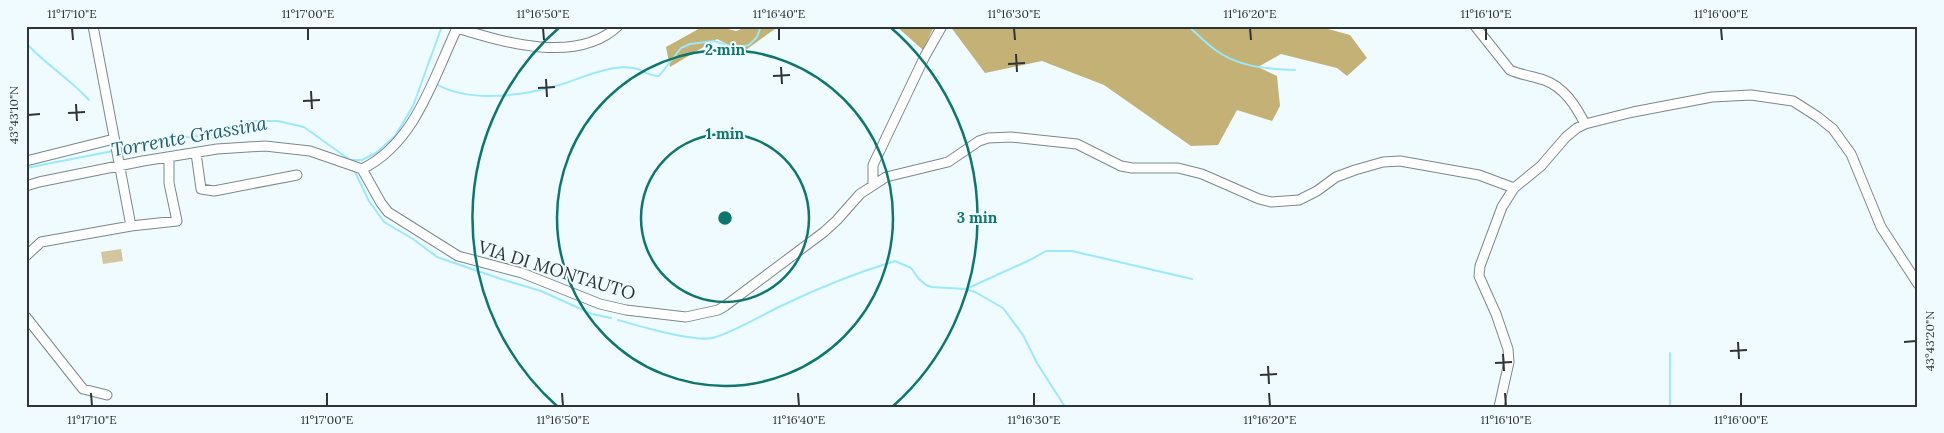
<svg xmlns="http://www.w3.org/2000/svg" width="1944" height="433" viewBox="0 0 1944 433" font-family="Lora,serif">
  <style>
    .green { fill: #d3c69f }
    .forest { fill: #c3b176 }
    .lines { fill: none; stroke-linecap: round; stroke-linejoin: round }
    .stream { stroke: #9ce8fc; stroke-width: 2 }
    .minor-casing { stroke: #7b888c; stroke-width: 11 }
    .minor { stroke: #fff; stroke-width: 9 }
    .ticks { fill: none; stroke: #2f3537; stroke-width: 2 }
    .ring { fill: none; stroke: #0f766e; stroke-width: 2.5 }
    .labels { text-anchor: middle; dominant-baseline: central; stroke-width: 4; stroke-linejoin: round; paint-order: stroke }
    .street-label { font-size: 18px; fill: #2f3537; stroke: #effbfe }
    .water-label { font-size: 19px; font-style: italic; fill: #205d6c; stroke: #effbfe }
    .centre { fill: #0f766e; stroke: #effbfe; stroke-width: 2.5 }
    .ring-label { font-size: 15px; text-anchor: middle; font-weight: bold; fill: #0f766e; stroke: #effbfe; stroke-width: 4; stroke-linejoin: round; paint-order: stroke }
    .neatline { fill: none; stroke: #2f3537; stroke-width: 2 }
    .ticks-label { font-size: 12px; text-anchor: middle; fill: #2f3537 }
  </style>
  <rect width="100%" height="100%" fill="#effbfe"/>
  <path class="green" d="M 121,249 L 123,261 L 103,264 L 101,252 Z"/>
  <path class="forest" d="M 704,26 L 715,26 L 736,31 L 749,26 L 779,26 L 743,52 L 717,39 L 670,67 L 666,47 Z
    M 896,26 L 934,26 L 923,50 Z
    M 950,26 L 1317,26 L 1350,35 L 1367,58 L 1347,76 L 1337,68 L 1281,54 L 1258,67 L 1277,76 L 1280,106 L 1272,121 L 1237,110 L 1218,145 L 1191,146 L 1104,85 L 1042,61 L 985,73 Z"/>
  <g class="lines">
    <path class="stream" d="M 1188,26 C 1197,34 1205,42 1214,49 C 1237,67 1267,69 1295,70
      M 26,43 C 45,64 70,79 89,100
      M 436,84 C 469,103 520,96 556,86 C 576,80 595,71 615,68 C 622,67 630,67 638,69 C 645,72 650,76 659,76 L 681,48 L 690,44 L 714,41 L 737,48 L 749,45 L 757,37 L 761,26
      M 120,149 L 159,140 L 210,135 L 250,121 L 278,121 L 304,127 L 350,160 L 362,160 L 376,153 L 395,136 L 413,106 L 442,26
      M 26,168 L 113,151
      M 355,172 L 369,201 L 384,222 L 413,239 L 437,257 L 501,279 L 541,291 L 592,314 L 611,318
      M 966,289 L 1030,260 L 1046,251 L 1072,251 L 1192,279
      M 618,320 C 639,326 692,342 712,338 C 731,334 762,315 781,306 C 818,288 856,273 895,261 L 911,268 L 919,279 L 926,285 L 932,287 L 966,289 L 975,292 L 1003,308 L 1023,335 L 1037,363 L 1065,407
      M 1670,407 L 1670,353"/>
    <g class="minor-casing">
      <path id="minor" d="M 93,26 L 131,226
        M 1475,26 L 1510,70 C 1521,75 1532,76 1544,80 C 1564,87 1576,106 1585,124
        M 457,28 C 503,42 577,65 618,26
        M 196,153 L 201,189 L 214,191 L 297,175
        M 26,161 L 114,139
        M 362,169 L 381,203 L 388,212 L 458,256 L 522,273 L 600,304 L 626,310 L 686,317 L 718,310 L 725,306 L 824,232 L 837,220 L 860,194 L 886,177 L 948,162 L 979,141 L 988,138 L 1011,137 L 1077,144 L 1121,166 L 1132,168 L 1178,168 L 1202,174 L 1259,199 L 1271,202 L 1299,200 L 1317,191 L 1336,177 L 1355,170 L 1383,162 L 1400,161 L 1479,175 L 1514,188 L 1541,166 L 1566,137 L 1577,128 L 1585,124 L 1633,112 L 1712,97 L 1751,95 L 1793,101 L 1818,117 L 1833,129 L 1851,154 L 1881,227 L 1918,284
        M 362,169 C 416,143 434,76 458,26
        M 873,184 L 873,165 L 925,56 L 942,26
        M 26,186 L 39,182 L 143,161 L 217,149 L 265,146 L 310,151 L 362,169
        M 26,256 L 41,242 L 131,226 L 177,221 L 169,183 L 169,157
        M 26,317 L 83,389 L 107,395
        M 1499,407 L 1509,362 L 1508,349 L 1496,314 L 1479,276 L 1480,266 L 1502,207 L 1514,188"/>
    </g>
    <use href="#minor" class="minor"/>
  </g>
  <path class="ticks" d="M 72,28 L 73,40M 308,28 L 308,40M 543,28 L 544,40M 779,28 L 779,40M 1014,28 L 1015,40M 1250,28 L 1251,40M 1486,28 L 1486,40M 1721,28 L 1722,40M 1016,54 L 1017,72M 1008,64 L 1025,63M 781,67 L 782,84M 773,76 L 790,75M 546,79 L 547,97M 538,88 L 555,87M 311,91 L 312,109M 303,101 L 320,100M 76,104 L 77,121M 68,113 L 85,112M 28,115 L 40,114M 1738,342 L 1739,359M 1904,342 L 1916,341M 1730,351 L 1747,350M 1503,354 L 1504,371M 1495,363 L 1512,362M 1268,366 L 1269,384M 1260,375 L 1277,374M 91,393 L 92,406M 327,393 L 327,406M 562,393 L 563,406M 798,393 L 799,406M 1034,393 L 1034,406M 1269,393 L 1270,406M 1505,393 L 1506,406M 1741,393 L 1741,406"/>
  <g class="ring">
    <circle cx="725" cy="218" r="84"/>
    <circle cx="725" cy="218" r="168"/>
    <path d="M558 407A252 252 0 0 1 561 26M889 26A252 252 0 0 1 892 407"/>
  </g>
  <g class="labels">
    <g class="street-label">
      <text transform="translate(557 270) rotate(17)">VIA DI MONTAUTO</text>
    </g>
    <g class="water-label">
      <text transform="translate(189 136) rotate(-10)">Torrente Grassina</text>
    </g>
  </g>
  <circle cx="725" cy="218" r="8" class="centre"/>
  <g class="ring-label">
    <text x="725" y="55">2 min</text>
    <text x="725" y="139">1 min</text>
    <text x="977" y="223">3 min</text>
  </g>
  <rect width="1944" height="433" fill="none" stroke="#effbfe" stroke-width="55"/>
  <rect x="28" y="28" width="1888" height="378" class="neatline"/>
  <g class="ticks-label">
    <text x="72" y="18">11°17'10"E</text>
    <text x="308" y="18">11°17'00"E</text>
    <text x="543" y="18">11°16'50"E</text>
    <text x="779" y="18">11°16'40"E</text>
    <text x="1014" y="18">11°16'30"E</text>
    <text x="1250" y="18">11°16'20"E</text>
    <text x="1486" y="18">11°16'10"E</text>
    <text x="1721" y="18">11°16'00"E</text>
    <text transform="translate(14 115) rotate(-90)" y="4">43°43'10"N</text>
    <text transform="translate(1930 341) rotate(-90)" y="4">43°43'20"N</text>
    <text x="92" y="424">11°17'10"E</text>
    <text x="327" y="424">11°17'00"E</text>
    <text x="563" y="424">11°16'50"E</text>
    <text x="799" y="424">11°16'40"E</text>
    <text x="1034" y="424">11°16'30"E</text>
    <text x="1270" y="424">11°16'20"E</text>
    <text x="1506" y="424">11°16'10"E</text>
    <text x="1741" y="424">11°16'00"E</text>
  </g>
</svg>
